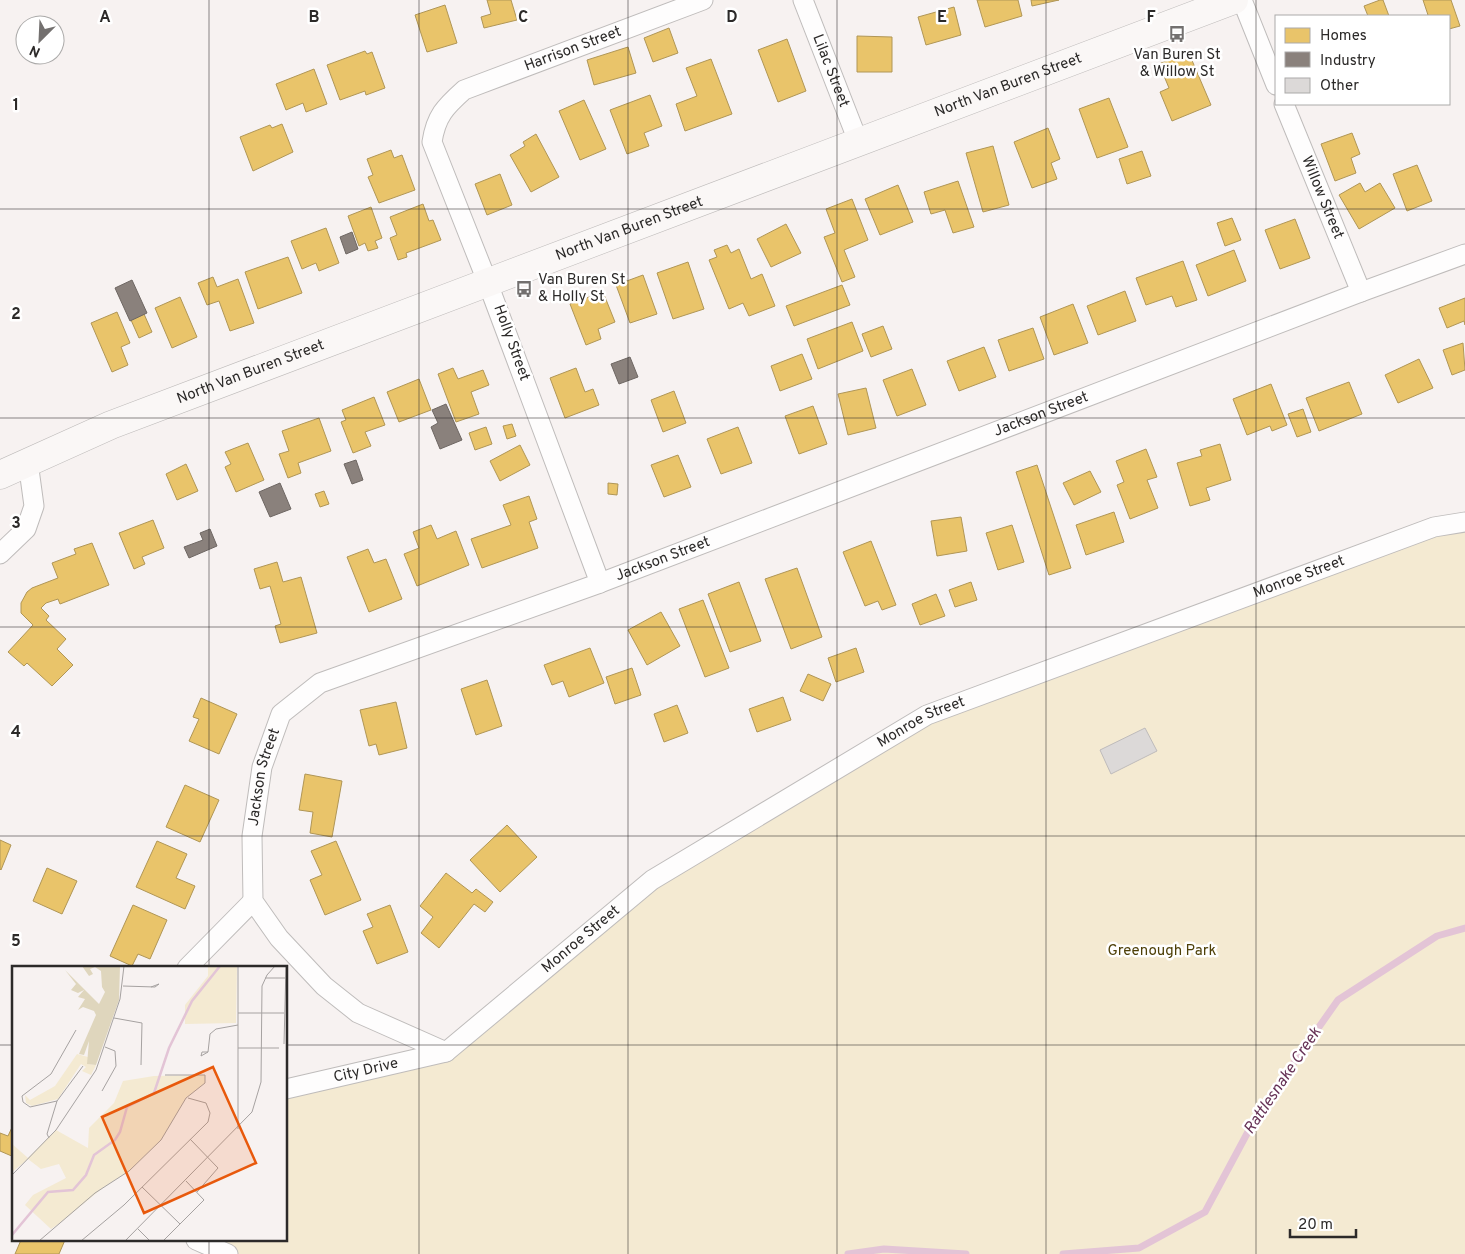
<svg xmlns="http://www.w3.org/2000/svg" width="1465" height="1254" viewBox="0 0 1465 1254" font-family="Overpass,sans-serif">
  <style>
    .green { fill: #f4ead2 }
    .homes { fill: #e9c46a; stroke: #b09656 }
    .industry { fill: #8a817c; stroke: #6e6763 }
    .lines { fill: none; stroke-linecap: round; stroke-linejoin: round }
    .stream { stroke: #e3c4d6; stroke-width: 7 }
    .building { fill: #dcd9d8; stroke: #bebbbb }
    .street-casing { stroke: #bfbcbb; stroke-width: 21 }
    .secondary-casing { stroke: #bfbcbb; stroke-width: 29 }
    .street { stroke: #fefdfd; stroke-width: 19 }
    .secondary { stroke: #faf7f6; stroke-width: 28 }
    .grid { fill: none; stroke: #2c2a29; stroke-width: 1; stroke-opacity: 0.55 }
    .labels { text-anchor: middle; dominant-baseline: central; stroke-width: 5; stroke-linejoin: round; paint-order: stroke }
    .street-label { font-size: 15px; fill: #2c2a29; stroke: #fff }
    .poi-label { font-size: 15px; fill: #2c2a29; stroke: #fff }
    .park-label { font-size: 15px; fill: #4e4008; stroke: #fff }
    .water-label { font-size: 16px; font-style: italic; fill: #663256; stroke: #fff }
    .inset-river { fill: none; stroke: #e3c4d6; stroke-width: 2.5 }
    .inset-road { fill: none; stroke: #a6a2a1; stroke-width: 1 }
    .view { fill: #e8590c; fill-opacity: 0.15; stroke: #e8590c; stroke-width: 2.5 }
    .inset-edge { fill: none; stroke: #2c2a29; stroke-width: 2.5 }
    .grid-label { font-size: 16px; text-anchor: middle; font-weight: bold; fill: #2c2a29; stroke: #fff; stroke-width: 5; stroke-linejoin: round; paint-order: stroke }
  </style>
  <rect width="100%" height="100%" fill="#f7f2f1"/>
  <path class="green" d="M 1465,522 L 1465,1254 L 228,1254 L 196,1240 L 286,1240 L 286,1089 L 446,1052 L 652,880 L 927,715 Z"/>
  <path class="homes" d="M 487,0 L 511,0 L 517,20 L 484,28 L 481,17 L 491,14 Z
    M 977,0 L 1018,0 L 1022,16 L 985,27 Z
    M 1031,0 L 1059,0 L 1032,6 Z
    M 1380,0 L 1383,0 L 1389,16 L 1368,16 L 1364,6 Z
    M 1423,0 L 1451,0 L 1460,26 L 1449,29 L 1449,16 L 1425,16 L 1428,15 Z
    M 445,5 L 457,43 L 427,52 L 415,15 Z
    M 954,7 L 961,35 L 926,45 L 918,17 Z
    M 669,28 L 678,53 L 653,62 L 644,38 Z
    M 857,36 L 892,37 L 892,72 L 857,72 Z
    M 787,39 L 806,91 L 778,102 L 758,50 Z
    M 628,47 L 636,73 L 594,85 L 587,60 Z
    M 365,51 L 367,54 L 372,52 L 385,88 L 366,95 L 365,91 L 340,100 L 327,65 Z
    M 1188,51 L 1211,105 L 1172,121 L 1160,92 L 1169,88 L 1159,64 Z
    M 711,59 L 732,114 L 685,131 L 676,104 L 697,96 L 686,68 Z
    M 314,69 L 327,104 L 306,112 L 303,103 L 286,110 L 276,84 Z
    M 650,95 L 662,126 L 644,133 L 649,146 L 627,154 L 610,110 Z
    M 1109,98 L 1128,147 L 1097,158 L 1079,109 Z
    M 584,100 L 606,149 L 580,160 L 559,111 Z
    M 282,124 L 293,152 L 253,171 L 240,137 L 270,125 L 272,128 Z
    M 1048,128 L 1060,159 L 1051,163 L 1057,179 L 1032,188 L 1014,142 Z
    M 1352,133 L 1360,154 L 1351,158 L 1356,173 L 1335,181 L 1321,144 Z
    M 536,134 L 559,177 L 531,192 L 510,155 L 525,146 L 523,142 Z
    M 993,146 L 1009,205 L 983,212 L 966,153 Z
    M 391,150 L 394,158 L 402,155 L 415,190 L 379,203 L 368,177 L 373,175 L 367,159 Z
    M 1142,151 L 1151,176 L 1127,184 L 1119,159 Z
    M 1417,165 L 1432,201 L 1407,211 L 1393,174 Z
    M 500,174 L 512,205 L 487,215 L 475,184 Z
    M 958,181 L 974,227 L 953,233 L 945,210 L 931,214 L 924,192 Z
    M 1360,183 L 1365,192 L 1380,183 L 1395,208 L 1359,229 L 1339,195 Z
    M 898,185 L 913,222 L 880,235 L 865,199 Z
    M 852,199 L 868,240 L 844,250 L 855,277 L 842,282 L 824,237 L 835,233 L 826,209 Z
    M 423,204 L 429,221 L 433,220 L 441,240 L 406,253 L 407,257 L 398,260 L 390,238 L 397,235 L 390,217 Z
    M 371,207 L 382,238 L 375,241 L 378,248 L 368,251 L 365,243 L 359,246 L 348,216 Z
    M 1232,218 L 1241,240 L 1225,246 L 1217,223 Z
    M 1295,219 L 1310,258 L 1280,269 L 1265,230 Z
    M 786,224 L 801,253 L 771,267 L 757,239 Z
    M 326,228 L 339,263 L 319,271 L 316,263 L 302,269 L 291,241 Z
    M 727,245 L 731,253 L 739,249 L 751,279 L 762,274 L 775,306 L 749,316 L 743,303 L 729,309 L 709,260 L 717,257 L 714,250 Z
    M 1234,250 L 1246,281 L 1208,296 L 1196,265 Z
    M 288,257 L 302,293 L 258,309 L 245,272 Z
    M 1183,261 L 1197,300 L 1176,307 L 1172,296 L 1146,305 L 1136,278 Z
    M 688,262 L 704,309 L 673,319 L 657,273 Z
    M 643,275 L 657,314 L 630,323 L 616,285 Z
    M 213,277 L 217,287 L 238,279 L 254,323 L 230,331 L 219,301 L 207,305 L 198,283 Z
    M 842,285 L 850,305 L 794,326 L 786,306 Z
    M 1125,291 L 1136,321 L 1098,335 L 1087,306 Z
    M 603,292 L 615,322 L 598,329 L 601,339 L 586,345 L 570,304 Z
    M 180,297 L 197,337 L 172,348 L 155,308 Z
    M 1465,298 L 1465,325 L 1464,321 L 1447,328 L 1439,308 Z
    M 1073,304 L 1088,343 L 1054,355 L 1040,317 Z
    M 117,312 L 130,343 L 121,347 L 128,365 L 112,372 L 91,323 Z
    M 144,314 L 152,332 L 139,338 L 131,320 Z
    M 852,322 L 863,351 L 818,369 L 807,339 Z
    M 883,326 L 892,349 L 871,357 L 862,334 Z
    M 1033,328 L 1044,359 L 1009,371 L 998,340 Z
    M 1463,343 L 1465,370 L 1452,375 L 1443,350 Z
    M 984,347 L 996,377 L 959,391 L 947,361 Z
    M 802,354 L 812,379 L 780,391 L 771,366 Z
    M 1419,359 L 1433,388 L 1398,403 L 1385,375 Z
    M 453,368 L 458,379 L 483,370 L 489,385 L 471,392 L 479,414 L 456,422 L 438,374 Z
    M 576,368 L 585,392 L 593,389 L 599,405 L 565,418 L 550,378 Z
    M 912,369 L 926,405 L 897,416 L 883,380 Z
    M 419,379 L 431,410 L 399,422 L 387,392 Z
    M 1349,382 L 1362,414 L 1319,431 L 1306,398 Z
    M 1271,384 L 1287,425 L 1272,431 L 1270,426 L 1247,435 L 1233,399 Z
    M 866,388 L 876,428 L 848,435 L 838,394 Z
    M 674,391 L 686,423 L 663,432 L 651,400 Z
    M 374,397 L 385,425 L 365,432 L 371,446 L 353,453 L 341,422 L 346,420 L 342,410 Z
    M 813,406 L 827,444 L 799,454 L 785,416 Z
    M 1303,409 L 1311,432 L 1297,437 L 1288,414 Z
    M 319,418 L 331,451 L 298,463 L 301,473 L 288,478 L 279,454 L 289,451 L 282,431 Z
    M 512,424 L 516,436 L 507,439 L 503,426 Z
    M 486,427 L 492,444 L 475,450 L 469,433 Z
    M 738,427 L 752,463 L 721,474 L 707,439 Z
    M 248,443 L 264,480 L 236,492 L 225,467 L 231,464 L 225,452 Z
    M 1220,444 L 1231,480 L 1206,488 L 1210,500 L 1190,506 L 1177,463 L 1202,456 L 1200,450 Z
    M 520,445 L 530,465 L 500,481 L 490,461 Z
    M 1146,449 L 1157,477 L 1147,480 L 1158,508 L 1130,519 L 1117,485 L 1124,482 L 1116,461 Z
    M 678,455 L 691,487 L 664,497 L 651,465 Z
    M 186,464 L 198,491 L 177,500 L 166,474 Z
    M 1037,465 L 1071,568 L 1049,575 L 1016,472 Z
    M 1090,471 L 1101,492 L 1074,505 L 1063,483 Z
    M 608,483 L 618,484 L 617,495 L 608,494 Z
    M 324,491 L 329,504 L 320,507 L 315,494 Z
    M 529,496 L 537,519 L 529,522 L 538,548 L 482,568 L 471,539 L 511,525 L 503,505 Z
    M 1114,512 L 1124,542 L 1086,555 L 1076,525 Z
    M 961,517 L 967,551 L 937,556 L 931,521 Z
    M 153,520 L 164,548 L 142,557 L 145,564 L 134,569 L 119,533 Z
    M 431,525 L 437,539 L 456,531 L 469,565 L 417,586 L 404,554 L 419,548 L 413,532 Z
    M 1012,525 L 1024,562 L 998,570 L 986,533 Z
    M 871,541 L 896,605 L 882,610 L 878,601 L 865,606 L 843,552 Z
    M 92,543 L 109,585 L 60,604 L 58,599 L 46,603 L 41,608 L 49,616 L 46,620 L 66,639 L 57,649 L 73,665 L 52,686 L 27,663 L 24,666 L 8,652 L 33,625 L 21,613 L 21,603 L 27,592 L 32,588 L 58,578 L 52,563 L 76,554 L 74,549 Z
    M 368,549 L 374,563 L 386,559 L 402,599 L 369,612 L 347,557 Z
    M 277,562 L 283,582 L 301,577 L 317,633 L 280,643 L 275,626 L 281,624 L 270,586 L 260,589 L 254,569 Z
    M 797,568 L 822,637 L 791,649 L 765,579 Z
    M 739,582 L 761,641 L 730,652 L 708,594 Z
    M 971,582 L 977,600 L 955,607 L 949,590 Z
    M 936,594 L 945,616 L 920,625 L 912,604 Z
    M 703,600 L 729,668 L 705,677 L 679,609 Z
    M 661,612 L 680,646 L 647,665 L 628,630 Z
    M 590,648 L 604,683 L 569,697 L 563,681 L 552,685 L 544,665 Z
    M 856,648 L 864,672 L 836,682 L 828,658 Z
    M 632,668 L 641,695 L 615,704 L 606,677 Z
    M 808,674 L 831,684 L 823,701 L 800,691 Z
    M 487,680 L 502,726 L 476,735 L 461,689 Z
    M 783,697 L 791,720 L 757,732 L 749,709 Z
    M 201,698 L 237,714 L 219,754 L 189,741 L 199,719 L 193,717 Z
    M 396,702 L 407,748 L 379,755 L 376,744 L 369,746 L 360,710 Z
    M 677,705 L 688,733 L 664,742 L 654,714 Z
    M 305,774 L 342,781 L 332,837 L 310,833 L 313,812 L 299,810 Z
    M 185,785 L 219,800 L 200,842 L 166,827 Z
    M 507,825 L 537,857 L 500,892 L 470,860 Z
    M 0,840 L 11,845 L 1,870 L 0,869 Z
    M 157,841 L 187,854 L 176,878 L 195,886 L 185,909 L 136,887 Z
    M 336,841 L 361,900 L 325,915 L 310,880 L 322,875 L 311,851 Z
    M 47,868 L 77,881 L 62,914 L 33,901 Z
    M 446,873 L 472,893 L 476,889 L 493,902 L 485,912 L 474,904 L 439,948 L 421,933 L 433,917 L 420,906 Z
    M 133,905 L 167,920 L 150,959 L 138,954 L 132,966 L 110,956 Z
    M 390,905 L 408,952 L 377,964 L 363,931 L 373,927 L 367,914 Z
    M 14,1123 L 14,1157 L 0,1151 L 0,1133 L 8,1136 Z
    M 21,1240 L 65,1240 L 59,1254 L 15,1254 Z"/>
  <path class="industry" d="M 352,232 L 358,249 L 346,254 L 340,237 Z
    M 132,280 L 147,313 L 130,321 L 115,288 Z
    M 630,357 L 638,377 L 619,384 L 611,364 Z
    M 446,404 L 462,440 L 440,449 L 431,427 L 438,423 L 432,410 Z
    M 356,460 L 363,480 L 352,484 L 344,464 Z
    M 280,483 L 291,509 L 270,517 L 259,492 Z
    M 210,529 L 217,546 L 189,558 L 184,547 L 203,540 L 200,533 Z"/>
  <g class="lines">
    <path class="stream" d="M 848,1254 L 884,1249 L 966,1254
      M 1063,1254 L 1139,1248 L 1205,1212 L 1257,1115 L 1338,1000 L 1437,936 L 1465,928"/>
  </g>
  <path class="building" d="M 1145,728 L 1157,751 L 1111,774 L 1100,750 Z"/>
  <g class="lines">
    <g class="street-casing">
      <g id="street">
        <path id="s1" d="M 803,0 L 858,141"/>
        <path d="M 1242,0 L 1276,85"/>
        <path id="s2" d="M 1284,104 L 1361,292"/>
        <path d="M 0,554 L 26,529 L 34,506 L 28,462"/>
        <path id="s3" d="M 600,583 L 487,281 L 432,142 C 436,116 445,107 464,90 L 703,0"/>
        <path d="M 187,968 L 253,901"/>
        <path id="s4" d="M 446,1052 L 358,1013 L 324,986 L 279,938 L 253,901 L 252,836 L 262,767 L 281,714 L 320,683 L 600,583 L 1361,292 L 1465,254"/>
        <path id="s5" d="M 286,1089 L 446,1052 L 652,880 L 927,715 L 1434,527 L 1465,522"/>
        <path d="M 196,1240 L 228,1254"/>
      </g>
    </g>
    <g class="secondary-casing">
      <g id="secondary">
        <path id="s6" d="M 0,475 L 111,425 L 1234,0"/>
      </g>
    </g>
    <use href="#street" class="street"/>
    <use href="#secondary" class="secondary"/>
  </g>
  <path class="grid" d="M 209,0 L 209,968M 419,0 L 419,1254M 628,0 L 628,1254M 837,0 L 837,1254M 1046,0 L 1046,1254M 1256,0 L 1256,1254M 0,209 L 1465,209M 0,418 L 1465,418M 0,627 L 1465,627M 0,836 L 1465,836M 0,1045 L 14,1045M 286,1045 L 1465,1045M 209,1240 L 209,1254"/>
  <defs>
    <g id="bus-bare" transform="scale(1.35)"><path d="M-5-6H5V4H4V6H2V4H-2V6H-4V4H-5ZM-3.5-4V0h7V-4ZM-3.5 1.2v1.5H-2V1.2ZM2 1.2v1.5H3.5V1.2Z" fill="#73706f" stroke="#fff" stroke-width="2.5" paint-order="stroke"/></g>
  </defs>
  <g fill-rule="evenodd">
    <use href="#bus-bare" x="1177" y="34"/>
    <use href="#bus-bare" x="524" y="289"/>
  </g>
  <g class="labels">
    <g class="street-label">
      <text stroke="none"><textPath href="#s3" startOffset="651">Harrison Street</textPath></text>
      <text stroke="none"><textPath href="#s1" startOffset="76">Lilac Street</textPath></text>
      <text stroke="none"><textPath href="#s6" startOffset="1081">North Van Buren Street</textPath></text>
      <text stroke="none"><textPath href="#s2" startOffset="101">Willow Street</textPath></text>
      <text stroke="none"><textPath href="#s6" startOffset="676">North Van Buren Street</textPath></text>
      <text transform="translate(511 343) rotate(70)">Holly Street</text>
      <text stroke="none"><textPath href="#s6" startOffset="271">North Van Buren Street</textPath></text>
      <text stroke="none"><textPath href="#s4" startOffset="1261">Jackson Street</textPath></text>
      <text stroke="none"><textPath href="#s4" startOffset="856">Jackson Street</textPath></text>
      <text stroke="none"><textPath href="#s5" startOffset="1150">Monroe Street</textPath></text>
      <text stroke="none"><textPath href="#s5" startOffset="745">Monroe Street</textPath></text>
      <text stroke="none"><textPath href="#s4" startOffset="376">Jackson Street</textPath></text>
      <text stroke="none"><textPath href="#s5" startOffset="340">Monroe Street</textPath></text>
      <text stroke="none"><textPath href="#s5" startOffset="82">City Drive</textPath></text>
    </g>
    <g class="poi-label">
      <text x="1177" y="55">Van Buren St<tspan x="1177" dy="17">&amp; Willow St</tspan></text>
      <text x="538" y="280" text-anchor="start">Van Buren St<tspan x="538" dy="17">&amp; Holly St</tspan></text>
    </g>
    <g class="park-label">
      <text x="1162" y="951">Greenough Park</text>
    </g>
    <g class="water-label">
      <text transform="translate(1283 1081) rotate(-56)">Rattlesnake Creek</text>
    </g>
  </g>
  <g transform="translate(12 966)">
    <rect width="275" height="275" fill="#f7f2f1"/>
    <path d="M 196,0 L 225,0 L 224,57 L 173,58 L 173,39 L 196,10 ZM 65,88 L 76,91 L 76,98 L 84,99 L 79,109 L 70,105 L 74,101 L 69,98 L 46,133 L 20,140 L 14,137 L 13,129 L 18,134 L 43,120 ZM 193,109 L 193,117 L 174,132 L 149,174 L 117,205 L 92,221 L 48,257 L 39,263 L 13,239 L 21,229 L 54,212 L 47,198 L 29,203 L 16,193 L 0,206 L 0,178 L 16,192 L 44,164 L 76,182 L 77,162 L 102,137 L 111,115 L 142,110 Z" fill="#f4ead2"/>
    <path d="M 70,0 L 108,0 L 107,34 L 84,99 L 75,98 L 77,75 L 72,89 L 67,88 L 84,49 L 82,45 L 71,41 L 66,44 L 73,33 L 66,31 L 72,24 L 66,27 L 59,24 L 64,18 L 53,4 L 87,38 L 93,26 L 90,21 L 89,5 L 83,1 L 78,3 L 81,8 L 77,10 Z" fill="#dfd6bd"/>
    <path class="inset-river" d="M 0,269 L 36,226 L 61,224 L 74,209 L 82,189 L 103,174 L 108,166 L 115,141 L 142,127 L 157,82 L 180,35 L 208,0"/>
    <path class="inset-road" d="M 253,12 L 273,12M 111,20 L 143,21 L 147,18 L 139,21M 226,47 L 272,47M 102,52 L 130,57 L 129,99M 272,78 L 274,0M 226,82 L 267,82M 196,86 L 189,90 L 190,86 L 196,86 L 198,68 L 204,63 L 226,59M 90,125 L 104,100 L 103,85 L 93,81M 45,135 L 18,141 L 11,136 L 10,130 L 39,108 L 64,64M 226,163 L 226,0M 37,172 L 35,168 L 45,135 L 71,100M 178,173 L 206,202 L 185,226M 0,209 L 44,164 L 84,104 L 108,33 L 112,0M 130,221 L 168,258M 126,263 L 138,275M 27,275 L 83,227 L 117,205 L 149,174 L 174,132 L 193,117 L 193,109 L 153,109M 69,275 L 112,239 L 196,156 L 198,147 L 194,137 L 176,132M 113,275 L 240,146 L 249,116 L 250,20 L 255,9 L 263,0M 151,275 L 192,234 L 174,215"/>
    <path class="view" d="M 201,101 L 244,197 L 132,247 L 90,151 Z"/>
    <rect width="275" height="275" class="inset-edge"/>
  </g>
  <g class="grid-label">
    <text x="105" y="22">A</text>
    <text x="314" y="22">B</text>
    <text x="523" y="22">C</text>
    <text x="732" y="22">D</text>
    <text x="942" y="22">E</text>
    <text x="1151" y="22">F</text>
    <text x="16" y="110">1</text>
    <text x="16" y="319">2</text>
    <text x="16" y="528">3</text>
    <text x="16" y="737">4</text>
    <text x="16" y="946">5</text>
  </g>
  <rect x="1275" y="15" width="175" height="90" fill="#ffffff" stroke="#abaaa9"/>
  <rect x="1285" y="28" width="25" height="15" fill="#e9c46a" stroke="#abaaa9"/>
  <text x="1320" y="40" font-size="15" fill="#2c2a29">Homes</text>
  <rect x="1285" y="52" width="25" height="15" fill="#8a817c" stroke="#abaaa9"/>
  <text x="1320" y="65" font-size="15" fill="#2c2a29">Industry</text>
  <rect x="1285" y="78" width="25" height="15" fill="#dcd9d8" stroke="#abaaa9"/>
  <text x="1320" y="90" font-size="15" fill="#2c2a29">Other</text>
  <g transform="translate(40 40) rotate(204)"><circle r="24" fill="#ffffff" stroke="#abaaa9"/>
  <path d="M0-4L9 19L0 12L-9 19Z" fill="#73706f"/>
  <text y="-8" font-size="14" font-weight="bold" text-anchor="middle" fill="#2c2a29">N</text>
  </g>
  <path d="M1290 1229v8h66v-8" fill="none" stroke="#2c2a29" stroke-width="2.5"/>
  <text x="1298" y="1229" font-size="15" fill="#2c2a29" stroke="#ffffff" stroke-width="4" paint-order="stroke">20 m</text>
</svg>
